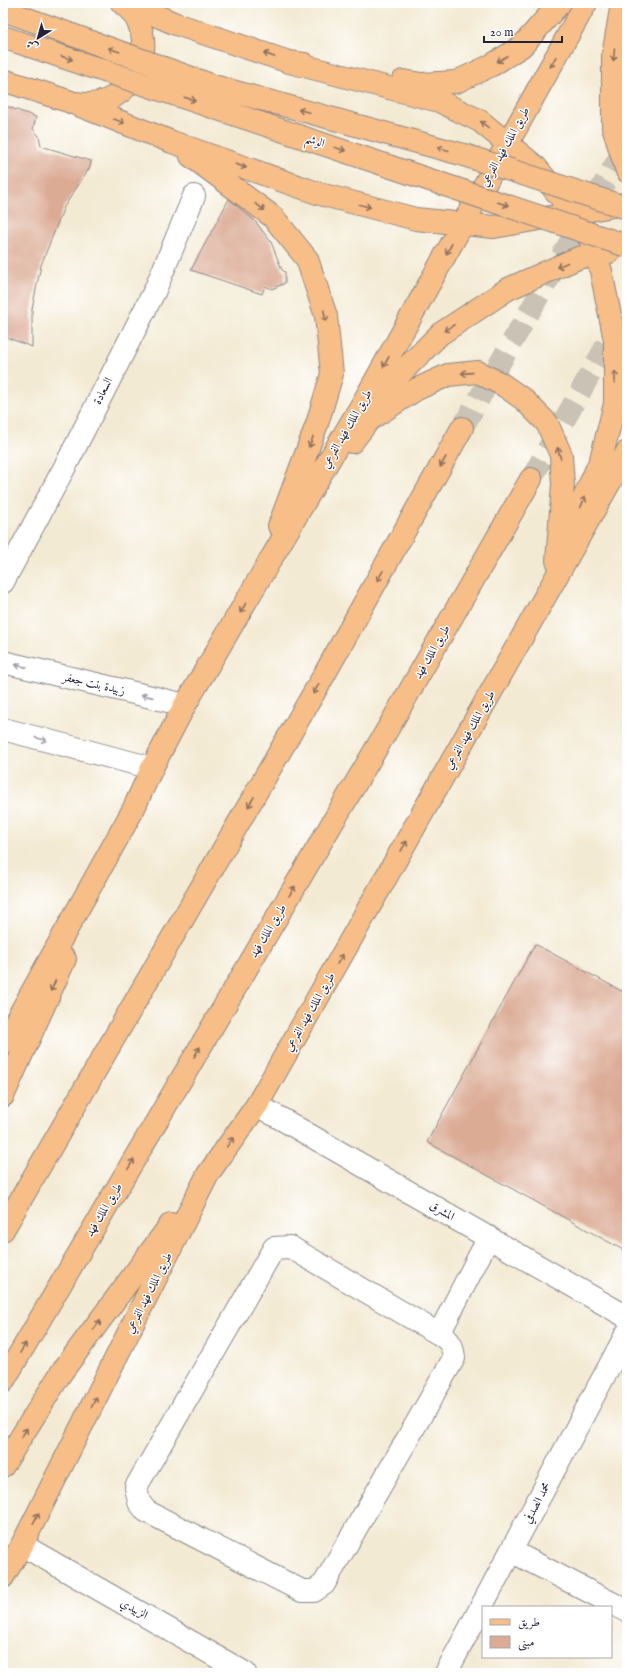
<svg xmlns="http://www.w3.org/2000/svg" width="630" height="1676" viewBox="0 0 630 1676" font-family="'IM FELL English',Amiri,serif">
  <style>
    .building { fill: #dbab94 }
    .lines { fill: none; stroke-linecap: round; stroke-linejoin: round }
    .highway-tunnel { stroke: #c9c2b5; stroke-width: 22; stroke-dasharray: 22 11; stroke-linecap: butt }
    .minor-casing { stroke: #8a8687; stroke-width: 24 }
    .major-casing { stroke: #8a8687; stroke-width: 24 }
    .highway-casing { stroke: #8a8687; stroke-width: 24 }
    .minor { stroke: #fff; stroke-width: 22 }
    .major { stroke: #f7be87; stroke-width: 22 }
    .highway { stroke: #f7be87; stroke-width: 22 }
    .major-bridge-casing { stroke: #8a8687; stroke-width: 24; stroke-linecap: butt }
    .major-bridge { stroke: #f7be87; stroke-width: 22 }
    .oneway { stroke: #8c7061 }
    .oneway2 { stroke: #9c9ca7 }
    .labels { text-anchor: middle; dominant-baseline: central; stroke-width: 3; stroke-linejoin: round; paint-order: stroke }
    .street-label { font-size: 12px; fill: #22223b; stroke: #fff }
  </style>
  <rect width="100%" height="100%" fill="#fff"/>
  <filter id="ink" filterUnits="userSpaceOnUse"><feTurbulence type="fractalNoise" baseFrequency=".025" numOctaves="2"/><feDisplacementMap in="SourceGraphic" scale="8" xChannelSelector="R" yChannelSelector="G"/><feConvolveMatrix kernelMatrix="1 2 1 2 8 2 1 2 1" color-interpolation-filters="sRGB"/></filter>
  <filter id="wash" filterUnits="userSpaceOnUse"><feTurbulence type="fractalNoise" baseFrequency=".012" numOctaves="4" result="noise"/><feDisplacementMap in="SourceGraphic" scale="16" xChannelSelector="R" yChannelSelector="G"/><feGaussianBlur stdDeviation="0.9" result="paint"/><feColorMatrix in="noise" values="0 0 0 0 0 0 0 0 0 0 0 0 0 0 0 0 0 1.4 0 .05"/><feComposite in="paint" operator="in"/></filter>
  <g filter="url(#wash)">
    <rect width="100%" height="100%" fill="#f3ead3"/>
    <g id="blocks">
      <path class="building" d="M 3,105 L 36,117 L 33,129 L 39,136 L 41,146 L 91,161 L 90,167 L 64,207 L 41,265 L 32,309 L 32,347 L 3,336 Z
        M 229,199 L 255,221 L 271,242 L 282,270 L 285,272 L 285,283 L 272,289 L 265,286 L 262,294 L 191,270 Z
        M 535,944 L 627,994 L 627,1252 L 427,1142 Z"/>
    </g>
  </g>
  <g filter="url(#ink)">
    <use href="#blocks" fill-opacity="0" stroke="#8a8687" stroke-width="1"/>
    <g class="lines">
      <path class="highway-tunnel" d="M 462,428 L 627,144
        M 531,479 L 627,309"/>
      <g class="minor-casing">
        <path id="minor" d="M 3,582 L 68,461 L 155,290 L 194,196
          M 3,662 L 185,705
          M 3,729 L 152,768
          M 257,1105 L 627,1317
          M 439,1334 L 290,1247 L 274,1248 L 136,1487 L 139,1502 L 146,1511 L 302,1591 L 314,1591 L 324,1584 L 454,1358 C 453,1347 450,1339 439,1334 L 489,1237
          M 22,1545 L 245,1673
          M 511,1551 L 627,1611
          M 446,1673 L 627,1333"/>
      </g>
      <g class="major-casing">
        <path id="major" d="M 127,3 L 176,24 L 289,62 L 304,64
          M 622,3 L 613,56 L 613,127 L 627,171
          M 289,62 L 439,101 L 480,121 L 536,167 L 570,209 L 590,239 L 601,271 L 615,340 L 615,404 L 601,459 L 572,525
          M 3,80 L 68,101 L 172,142 L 320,194 L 416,219 L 494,227 L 624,204
          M 403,81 L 421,84 L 456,82 L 492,65 L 522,46 L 560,3
          M 77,103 C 133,113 168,38 122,3
          M 191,156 L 273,217 L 307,259 L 326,316 L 332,374 L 317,424 L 279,526
          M 372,410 L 396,378 L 440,334 L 508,289 L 578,258 L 609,252
          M 352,442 L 369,420 L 417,389 L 448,375 L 478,372 L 503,385 L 523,399 L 547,423 L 561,455 L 563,485 L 557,561
          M 3,1044 L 133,810 L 152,768 L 185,705 L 365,399 L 586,3
          M 3,1096 L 65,959
          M 3,1466 L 61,1373 L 171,1224
          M 3,1577 L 22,1545 L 208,1174 L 257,1105 L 627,452"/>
      </g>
      <g class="highway-casing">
        <path id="highway" d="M 3,1230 L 323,677 L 462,428
          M 3,1382 L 390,725 L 531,479"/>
      </g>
      <use href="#minor" class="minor"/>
      <use href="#major" class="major"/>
      <use href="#highway" class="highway"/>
      <g class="major-bridge-casing">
        <path id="major-bridge" d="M 3,10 L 214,86 L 464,155 L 627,208
          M 3,37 L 627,246"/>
      </g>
      <use href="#major-bridge" class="major-bridge"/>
    </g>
    <defs><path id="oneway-shaft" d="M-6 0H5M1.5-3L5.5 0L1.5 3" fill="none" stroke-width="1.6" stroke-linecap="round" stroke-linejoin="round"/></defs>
    <g class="oneway">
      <use href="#oneway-shaft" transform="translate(114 50) rotate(-160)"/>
      <use href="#oneway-shaft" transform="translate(269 55) rotate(-161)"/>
      <use href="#oneway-shaft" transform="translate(614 55) rotate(95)"/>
      <use href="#oneway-shaft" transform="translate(67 58) rotate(18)"/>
      <use href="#oneway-shaft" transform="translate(502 59) rotate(148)"/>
      <use href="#oneway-shaft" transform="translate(553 62) rotate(119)"/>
      <use href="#oneway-shaft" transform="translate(190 99) rotate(18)"/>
      <use href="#oneway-shaft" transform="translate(304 111) rotate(-165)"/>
      <use href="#oneway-shaft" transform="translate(119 121) rotate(22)"/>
      <use href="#oneway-shaft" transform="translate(485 125) rotate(-141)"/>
      <use href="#oneway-shaft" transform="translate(340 149) rotate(18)"/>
      <use href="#oneway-shaft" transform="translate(443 149) rotate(-165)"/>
      <use href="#oneway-shaft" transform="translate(241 166) rotate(19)"/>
      <use href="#oneway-shaft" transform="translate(503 204) rotate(19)"/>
      <use href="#oneway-shaft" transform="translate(365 206) rotate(14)"/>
      <use href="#oneway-shaft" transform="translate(260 207) rotate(36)"/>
      <use href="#oneway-shaft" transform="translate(449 249) rotate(119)"/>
      <use href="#oneway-shaft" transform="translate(562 265) rotate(156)"/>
      <use href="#oneway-shaft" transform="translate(325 316) rotate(78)"/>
      <use href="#oneway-shaft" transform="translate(449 328) rotate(147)"/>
      <use href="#oneway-shaft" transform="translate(386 362) rotate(119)"/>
      <use href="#oneway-shaft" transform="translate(467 373) rotate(176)"/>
      <use href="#oneway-shaft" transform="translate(615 377) rotate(-90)"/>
      <use href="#oneway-shaft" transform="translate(311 442) rotate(111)"/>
      <use href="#oneway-shaft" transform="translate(559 453) rotate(-107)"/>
      <use href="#oneway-shaft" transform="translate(443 462) rotate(119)"/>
      <use href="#oneway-shaft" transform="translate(583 502) rotate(-66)"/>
      <use href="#oneway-shaft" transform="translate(380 576) rotate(119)"/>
      <use href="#oneway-shaft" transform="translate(243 608) rotate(120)"/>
      <use href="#oneway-shaft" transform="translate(316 689) rotate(120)"/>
      <use href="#oneway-shaft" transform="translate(251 802) rotate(120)"/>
      <use href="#oneway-shaft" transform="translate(404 846) rotate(-60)"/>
      <use href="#oneway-shaft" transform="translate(292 891) rotate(-59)"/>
      <use href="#oneway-shaft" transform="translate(340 959) rotate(-60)"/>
      <use href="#oneway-shaft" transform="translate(53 986) rotate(115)"/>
      <use href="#oneway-shaft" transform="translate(197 1052) rotate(-59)"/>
      <use href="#oneway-shaft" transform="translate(230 1142) rotate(-55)"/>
      <use href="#oneway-shaft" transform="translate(131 1164) rotate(-59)"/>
      <use href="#oneway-shaft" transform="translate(97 1325) rotate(-54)"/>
      <use href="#oneway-shaft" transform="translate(23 1348) rotate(-59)"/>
      <use href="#oneway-shaft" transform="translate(94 1402) rotate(-63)"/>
      <use href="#oneway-shaft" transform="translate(24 1433) rotate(-58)"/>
      <use href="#oneway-shaft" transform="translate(36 1518) rotate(-63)"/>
    </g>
    <g class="oneway2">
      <use href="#oneway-shaft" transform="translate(21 666) rotate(-167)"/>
      <use href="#oneway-shaft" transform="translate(147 696) rotate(-167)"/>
      <use href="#oneway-shaft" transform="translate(41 739) rotate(15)"/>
    </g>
  </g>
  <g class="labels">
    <g class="street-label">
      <text transform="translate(315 141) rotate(18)">الوشم</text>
      <text transform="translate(505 147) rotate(-61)">طريق الملك فهد الفرعي</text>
      <text transform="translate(103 391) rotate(-63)">السعادة</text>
      <text transform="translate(347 429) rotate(-60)">طريق الملك فهد الفرعي</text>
      <text transform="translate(432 652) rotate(-60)">طريق الملك فهد</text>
      <text transform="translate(94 684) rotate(13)">زبيدة بنت جعفر</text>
      <text transform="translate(470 730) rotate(-60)">طريق الملك فهد الفرعي</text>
      <text transform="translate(268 931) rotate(-59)">طريق الملك فهد</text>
      <text transform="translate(310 1012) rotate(-60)">طريق الملك فهد الفرعي</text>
      <text transform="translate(104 1210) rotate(-59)">طريق الملك فهد</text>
      <text transform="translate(442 1211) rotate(30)">المشرق</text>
      <text transform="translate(149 1293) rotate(-63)">طريق الملك فهد الفرعي</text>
      <text transform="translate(537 1503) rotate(-62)">محمد الصدفي</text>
      <text transform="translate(134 1609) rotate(30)">الزبيدي</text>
    </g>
  </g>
  <rect width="630" height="1676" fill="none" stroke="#fff" stroke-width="16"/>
  <rect x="482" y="1606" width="130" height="52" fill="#ffffff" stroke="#a7a7b1"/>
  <rect x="490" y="1619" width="20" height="6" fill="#f7be87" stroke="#a7a7b1"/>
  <text x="518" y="1626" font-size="12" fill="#22223b">طريق</text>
  <rect x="490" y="1636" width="20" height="12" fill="#dbab94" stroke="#a7a7b1"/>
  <text x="518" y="1646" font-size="12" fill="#22223b">مبنى</text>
  <g transform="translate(38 38) rotate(217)" stroke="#ffffff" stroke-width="3" paint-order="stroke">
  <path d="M0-3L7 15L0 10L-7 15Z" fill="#22223b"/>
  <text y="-6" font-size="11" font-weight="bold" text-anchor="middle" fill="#22223b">ش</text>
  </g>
  <path d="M484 36v6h78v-6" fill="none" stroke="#22223b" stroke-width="2"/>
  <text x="490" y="36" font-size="12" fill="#22223b" stroke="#ffffff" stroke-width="3" paint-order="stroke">20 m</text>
</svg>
